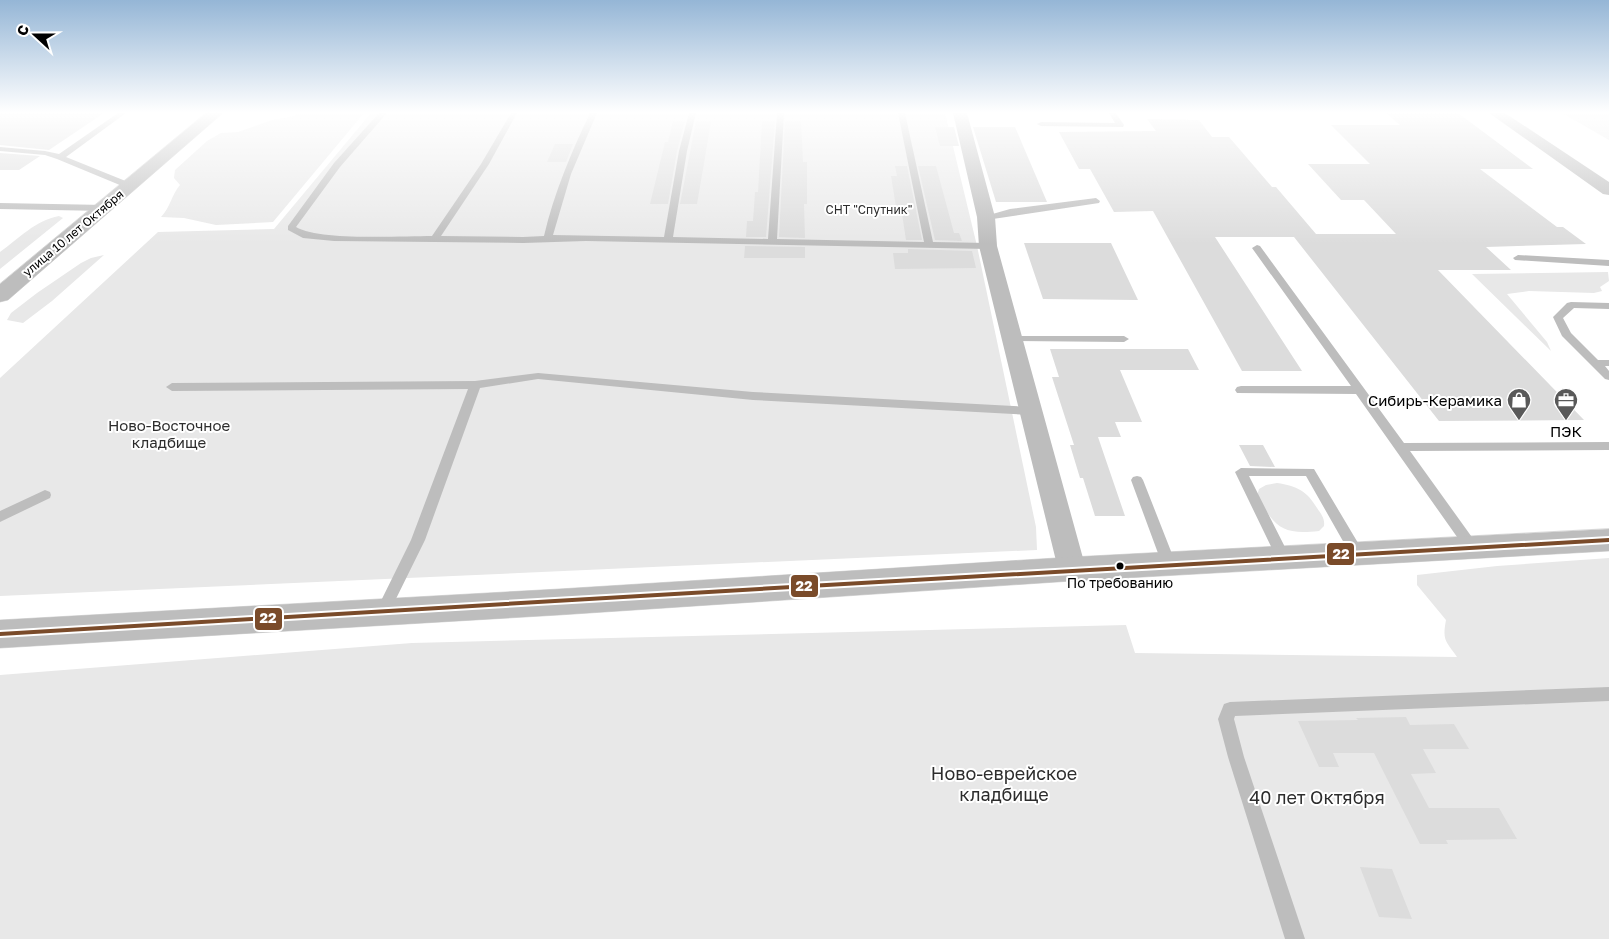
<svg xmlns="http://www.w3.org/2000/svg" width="1609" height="939" viewBox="0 0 1609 939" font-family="'Golos Text',sans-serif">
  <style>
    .green { fill: #e8e8e8 }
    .building { fill: #dcdcdc }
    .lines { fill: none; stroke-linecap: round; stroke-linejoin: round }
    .primary-casing { stroke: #dbdbdb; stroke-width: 1 }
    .service { fill: #bdbdbd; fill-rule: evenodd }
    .minor { fill: #bdbdbd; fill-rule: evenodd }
    .primary { fill: #bdbdbd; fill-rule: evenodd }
    .bus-1-casing { stroke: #fff; stroke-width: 8 }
    .bus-1 { stroke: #7a4b2a; stroke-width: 4 }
    .bus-dot { fill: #000; stroke: #fff; stroke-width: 2 }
    .labels { text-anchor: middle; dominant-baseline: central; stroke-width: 4; stroke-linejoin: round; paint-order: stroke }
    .far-park-label { font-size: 12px; fill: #2d2d2d; stroke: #fff }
    .far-street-label { font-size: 12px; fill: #000; stroke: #fff }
    .bus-label { font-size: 14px; fill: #000; stroke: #fff }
    .poi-label { font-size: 15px; fill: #000; stroke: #fff; text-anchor: end }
    .park-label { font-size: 15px; fill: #2d2d2d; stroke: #fff }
    .near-park-label { font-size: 18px; fill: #2d2d2d; stroke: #fff }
    .line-badge { stroke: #fff; stroke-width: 2 }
    .badge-label { font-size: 14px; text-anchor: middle; font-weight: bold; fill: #fff }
  </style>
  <rect width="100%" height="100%" fill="#fff"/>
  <path class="green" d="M 301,113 L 364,113 L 273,222 L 216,225 L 184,218 L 161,217 C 171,206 171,196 180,185 L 174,178 L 175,170 L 207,141 L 221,133 L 238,132 L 272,120 L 290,117 Z
    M 371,113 L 945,113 L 977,246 L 1036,527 L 1037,550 L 0,596 L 0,378 L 158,232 L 274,229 Z
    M 1562,113 L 1609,113 L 1609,140 Z
    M 59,216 L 63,218 L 0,269 L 0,252 C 18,239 36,220 59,216 Z
    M 104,255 L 52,301 L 23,323 L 7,320 L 11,313 L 37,293 L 81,263 L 91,258 Z
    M 1608,272 L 1609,281 L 1600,287 L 1602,291 L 1594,293 L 1529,291 L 1507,294 L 1547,342 L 1551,351 L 1472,274 Z
    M 1277,483 C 1297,486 1307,491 1317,508 C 1321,514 1325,518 1324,526 L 1319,531 C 1281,535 1275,527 1257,496 L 1259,489 L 1266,485 Z
    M 1609,558 L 1609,939 L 0,939 L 0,675 L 412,643 L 1126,625 L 1135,653 L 1457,657 C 1446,641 1442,641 1446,620 L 1417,585 L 1417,575 L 1497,566 Z"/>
  <path class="building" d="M 0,113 L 104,113 L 49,150 L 0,145 Z
    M 1386,113 L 1458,113 L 1533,169 L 1480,169 L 1557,227 L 1563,227 L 1586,244 L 1486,247 L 1511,270 L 1438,270 L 1584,420 L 1439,421 L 1294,237 L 1215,237 L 1302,371 L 1242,371 L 1153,211 L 1114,212 L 1090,169 L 1079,169 L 1059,132 L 1156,131 L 1147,119 L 1199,120 L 1212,137 L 1229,137 L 1272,187 L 1276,187 L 1316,234 L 1396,234 L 1364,200 L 1341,200 L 1308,164 L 1370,164 L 1331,125 L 1400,125 Z
    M 673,121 L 685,121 L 677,151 L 668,204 L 650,204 L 665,142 L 668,142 Z
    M 696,121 L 711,121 L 703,169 L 697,204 L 680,204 Z
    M 762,121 L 775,121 L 766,237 L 746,237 L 747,221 L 753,221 L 755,192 L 758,192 Z
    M 785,121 L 801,121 L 803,162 L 807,162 L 807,204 L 804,204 L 805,238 L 779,237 Z
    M 935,127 L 954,127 L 959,146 L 940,146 Z
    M 973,127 L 1015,127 L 1047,202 L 996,202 Z
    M 555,144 L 573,144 L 566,162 L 547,162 Z
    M 0,153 L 40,156 L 19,170 L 0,170 Z
    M 895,166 L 907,166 L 922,240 L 906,240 L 901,207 L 896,207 L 891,176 L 897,176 Z
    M 918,166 L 936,166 L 954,233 L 959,233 L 962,241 L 935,240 Z
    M 1024,243 L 1111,243 L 1138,300 L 1043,299 Z
    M 745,246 L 805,247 L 805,258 L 744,258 Z
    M 908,249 L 972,251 L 976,268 L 895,269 L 893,253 L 908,253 Z
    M 1050,349 L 1188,349 L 1199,370 L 1120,370 L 1142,422 L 1115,422 L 1121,437 L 1098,437 L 1125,516 L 1095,516 L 1083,478 L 1080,478 L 1070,445 L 1074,445 L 1052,377 L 1059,377 Z
    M 1239,445 L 1263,445 L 1275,467 L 1250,466 Z
    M 1406,717 L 1410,725 L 1454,724 L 1469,749 L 1423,749 L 1436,773 L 1411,774 L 1429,808 L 1499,808 L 1517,839 L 1446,840 L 1448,844 L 1420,844 L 1374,753 L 1333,753 L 1339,767 L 1319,767 L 1298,721 L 1358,720 L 1356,718 Z
    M 1360,867 L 1392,869 L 1412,919 L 1379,917 Z"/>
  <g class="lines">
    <g class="primary-casing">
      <path id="primary" d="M 206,113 L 223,113 L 8,300 L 0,302 L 0,284 Z
        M 1609,529 L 1609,551 L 1072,581 L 559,615 L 0,648 L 0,620 L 559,589 L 1072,557 Z"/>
    </g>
    <path class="service" d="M 118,113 L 126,113 L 66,157 L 133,184 L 133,188 L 127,188 L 57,159 L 45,155 L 0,151 L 0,147 L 45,151 L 59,154 Z
      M 379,113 L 387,113 L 340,167 L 296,227 C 320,241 401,236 432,236 L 481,164 L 511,113 L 517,113 L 489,164 L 441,236 L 523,237 L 544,236 C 554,193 571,153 590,113 L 597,113 L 571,174 L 553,235 L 664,237 L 679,151 L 689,113 L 696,113 L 687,151 L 673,237 L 768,239 L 777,113 L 784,113 L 777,239 L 924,242 L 898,113 L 905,113 L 933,242 L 988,243 L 993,246 L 988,249 L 586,241 L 523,243 L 334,241 L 303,238 L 288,230 L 288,226 L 334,163 Z
      M 1109,113 L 1116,113 L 1124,125 L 1123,127 L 1041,126 L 1037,124 L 1041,122 L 1115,123 Z
      M 1096,198 L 1100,201 L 1099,203 L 986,220 L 982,217 L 1010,209 Z
      M 0,203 L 105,205 L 109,208 L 105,211 L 0,209 Z
      M 1257,245 L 1260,246 L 1404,443 L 1609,442 L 1609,450 L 1410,451 L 1479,547 L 1477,551 L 1472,552 L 1467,551 L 1356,394 L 1237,393 L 1235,390 L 1237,387 L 1241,386 L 1351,386 L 1252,248 Z
      M 1518,255 L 1609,260 L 1609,266 L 1515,260 L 1513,258 Z
      M 1571,302 L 1609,303 L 1609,309 L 1574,308 L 1563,318 L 1571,333 L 1598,360 L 1609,360 L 1609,366 L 1605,366 L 1609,371 L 1609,380 L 1605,379 L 1562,336 L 1553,317 L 1567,303 Z
      M 1013,336 L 1124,336 L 1129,339 L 1124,342 L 1009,341 L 1008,339 Z
      M 538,373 L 753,392 L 1030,407 L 1036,411 L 1030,415 L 753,400 L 538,379 L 480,388 L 425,540 L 388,615 L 383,617 L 378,615 L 376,611 L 411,540 L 468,389 L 172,391 L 166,387 L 172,383 L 475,381 Z
      M 1241,468 L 1314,469 L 1364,553 L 1362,557 L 1357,558 L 1352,557 L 1306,476 L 1249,476 L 1290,557 L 1288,561 L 1283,562 L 1278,561 L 1235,472 Z
      M 1137,476 L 1141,477 L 1143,480 L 1176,564 L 1174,568 L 1169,569 L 1164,568 L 1162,564 L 1131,480 L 1133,477 Z
      M 45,490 L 50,492 L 51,495 L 50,498 L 0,522 L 0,511 Z
      M 1609,687 L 1609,701 L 1235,716 L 1234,719 L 1244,757 L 1305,939 L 1285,939 L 1228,757 L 1218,719 L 1224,704 L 1230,702 Z"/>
    <path class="minor" d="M 953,113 L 967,113 L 995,217 L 997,246 L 1086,569 L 1082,577 L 1072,580 L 1062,577 L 1058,569 L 979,246 L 977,217 Z
      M 1489,113 L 1505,113 L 1609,182 L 1609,195 L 1603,194 Z"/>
    <use href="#primary" class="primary"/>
    <g class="bus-1-casing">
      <path id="bus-1" d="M 0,634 C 536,603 1073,569 1609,540"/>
    </g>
    <use href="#bus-1" class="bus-1"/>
  </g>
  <linearGradient id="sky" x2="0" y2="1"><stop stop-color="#95b6d6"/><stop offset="0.46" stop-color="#fff"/><stop offset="1" stop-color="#fff" stop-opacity="0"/></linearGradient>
  <rect width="1609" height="244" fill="url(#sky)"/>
  <defs>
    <g id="shop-pin" transform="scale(1.25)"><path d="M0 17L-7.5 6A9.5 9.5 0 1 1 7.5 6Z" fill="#595959" stroke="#fff"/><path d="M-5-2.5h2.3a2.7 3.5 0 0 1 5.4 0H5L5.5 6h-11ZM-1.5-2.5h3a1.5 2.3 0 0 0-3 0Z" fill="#fff"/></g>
    <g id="office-pin" transform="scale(1.25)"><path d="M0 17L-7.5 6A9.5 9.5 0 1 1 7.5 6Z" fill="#595959" stroke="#fff"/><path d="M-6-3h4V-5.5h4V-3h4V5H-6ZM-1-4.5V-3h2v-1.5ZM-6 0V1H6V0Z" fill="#fff"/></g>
  </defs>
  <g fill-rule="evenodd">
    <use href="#shop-pin" x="1519" y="400"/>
    <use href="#office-pin" x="1566" y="400"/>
  </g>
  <circle class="bus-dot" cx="1120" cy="566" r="4.5"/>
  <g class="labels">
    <g class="far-park-label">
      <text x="869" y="209">СНТ "Спутник"</text>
    </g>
    <g class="far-street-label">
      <text transform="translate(73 233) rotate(-40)">улица 10 лет Октября</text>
    </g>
    <g class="bus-label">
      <text x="1120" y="582">По требованию</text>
    </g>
    <g class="poi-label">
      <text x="1502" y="400">Сибирь-Керамика</text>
      <text x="1566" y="431" text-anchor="middle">ПЭК</text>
    </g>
    <g class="park-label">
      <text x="169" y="425">Ново-Восточное<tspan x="169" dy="17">кладбище</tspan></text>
    </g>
    <g class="near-park-label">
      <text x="1004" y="773">Ново-еврейское<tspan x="1004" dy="21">кладбище</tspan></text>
      <text x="1317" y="797">40 лет Октября</text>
    </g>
  </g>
  <g class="line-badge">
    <rect x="1326" y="542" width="29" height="24" rx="5" fill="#7a4b2a"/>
    <rect x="790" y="574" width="29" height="24" rx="5" fill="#7a4b2a"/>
    <rect x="254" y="607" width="29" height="24" rx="5" fill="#7a4b2a"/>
  </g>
  <g class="badge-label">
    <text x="1341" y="559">22</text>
    <text x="804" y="591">22</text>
    <text x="268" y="623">22</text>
  </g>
  <g transform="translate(35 35) rotate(291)" stroke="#ffffff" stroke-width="4" paint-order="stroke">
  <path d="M0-4L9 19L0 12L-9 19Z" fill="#000000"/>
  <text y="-8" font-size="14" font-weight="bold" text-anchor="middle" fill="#000000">С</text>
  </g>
</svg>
